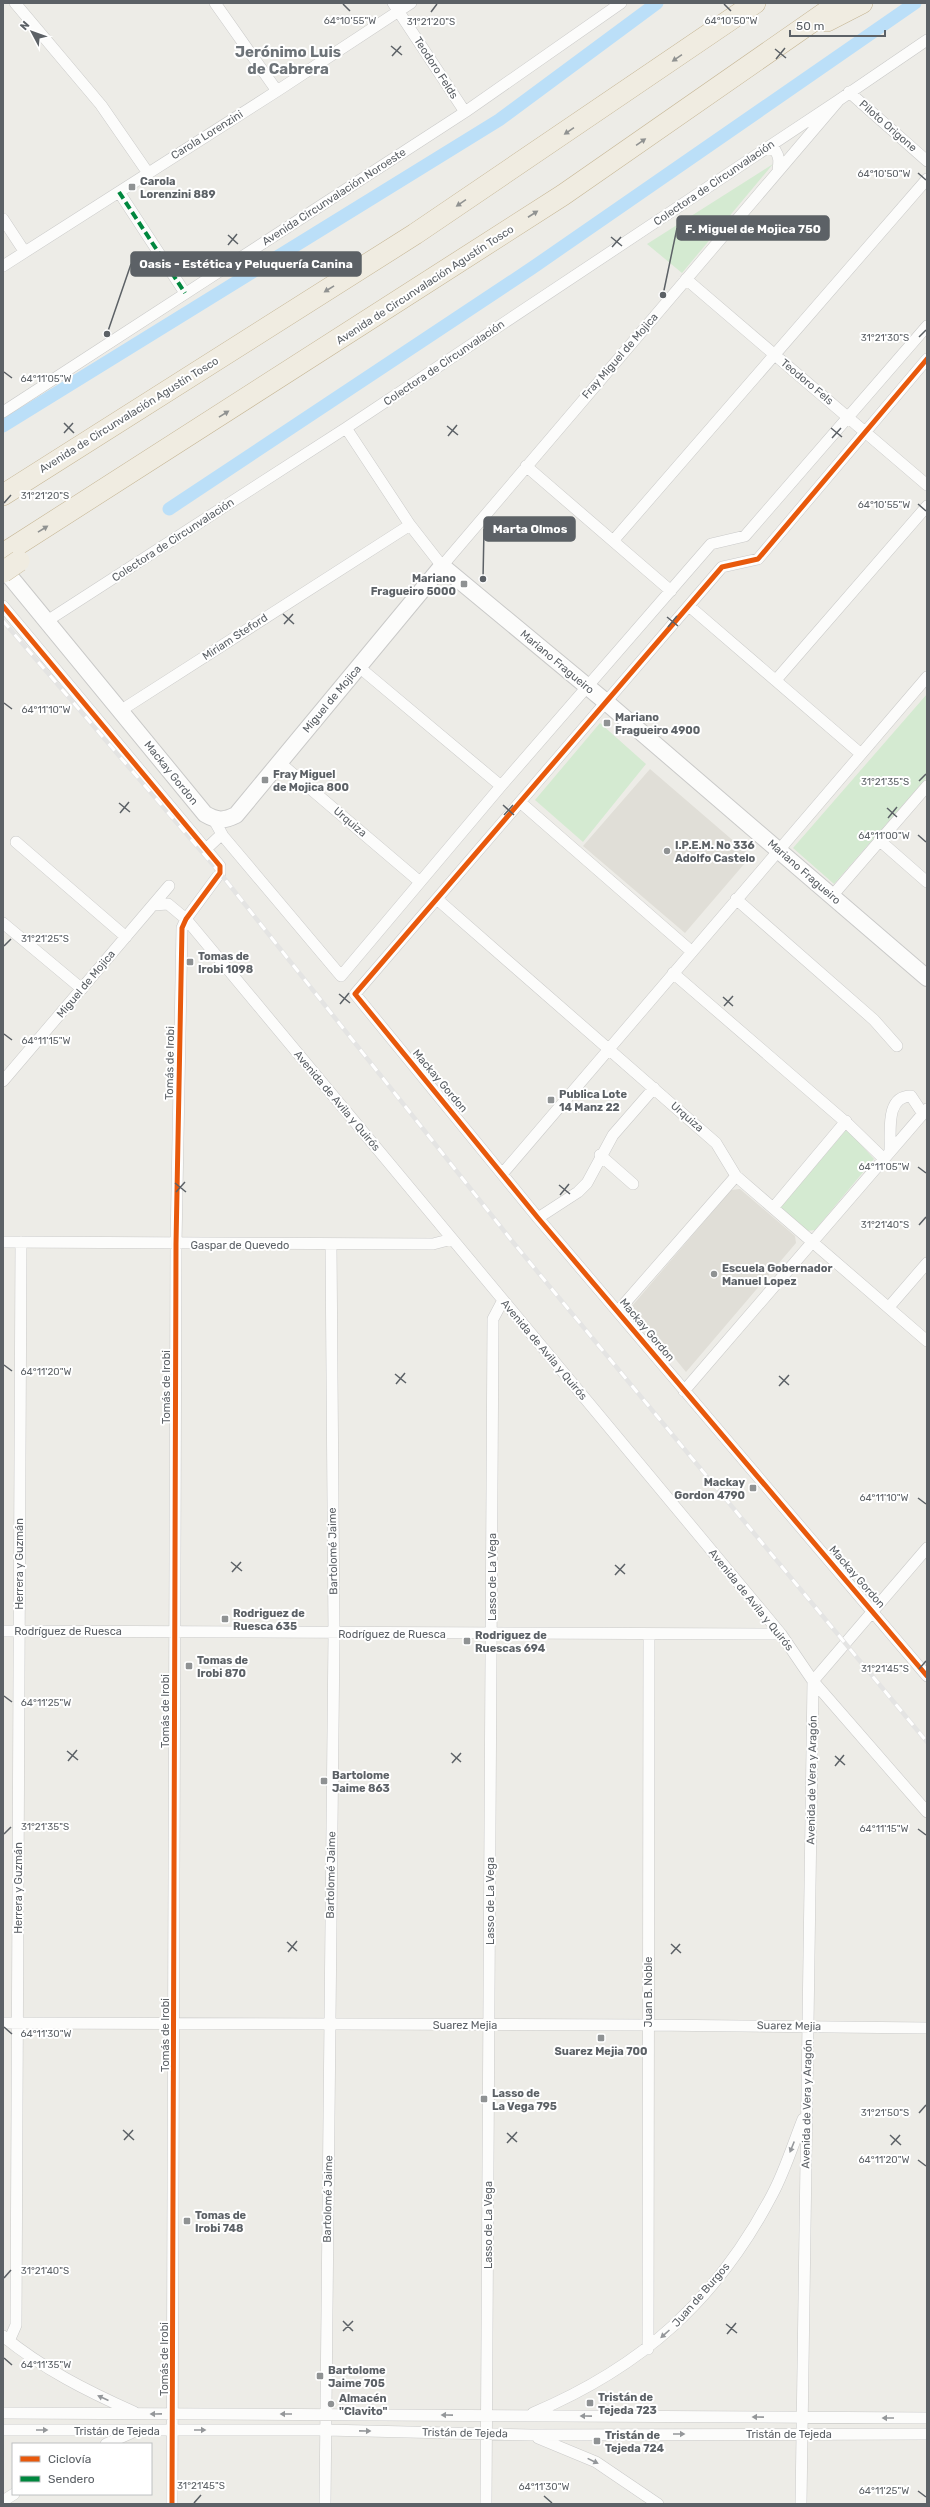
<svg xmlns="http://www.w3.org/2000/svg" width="930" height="2507" viewBox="0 0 930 2507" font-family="Rubik,sans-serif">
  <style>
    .education { fill: #e0ded7 }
    .green { fill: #d4ead1 }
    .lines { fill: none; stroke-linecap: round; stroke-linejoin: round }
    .canal { stroke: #bbdff8; stroke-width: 13 }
    .street-casing { stroke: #cacac9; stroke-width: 12 }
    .secondary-casing { stroke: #c9c9c8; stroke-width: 18 }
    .highway-casing { stroke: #c5b593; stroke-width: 22 }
    .street { stroke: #fcfcfb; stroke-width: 11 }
    .secondary { stroke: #fcfcfb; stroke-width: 16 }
    .highway { stroke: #f0ece1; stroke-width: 21 }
    .rail-casing { stroke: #e4e4e3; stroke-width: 4.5 }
    .rail { stroke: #fff; stroke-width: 3; stroke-dasharray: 9; stroke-linecap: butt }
    .highway-bridge-casing { stroke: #c5b593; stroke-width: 22; stroke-linecap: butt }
    .highway-bridge { stroke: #f0ece1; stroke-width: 21 }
    .quiet { stroke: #00873e; stroke-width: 4; stroke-dasharray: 8 4; stroke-linecap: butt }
    .cycleway-casing { stroke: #fff; stroke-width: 8 }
    .cycleway { stroke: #e8590c; stroke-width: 5 }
    .oneway { fill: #909291 }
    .oneway2 { fill: #94979a }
    .ticks { fill: none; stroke: #5c6166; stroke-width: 1.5 }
    .poi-dot { fill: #8f9293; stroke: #fff; stroke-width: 1.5 }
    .labels { text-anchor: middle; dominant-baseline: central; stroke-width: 4; stroke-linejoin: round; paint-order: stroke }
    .street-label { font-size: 11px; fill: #5c6166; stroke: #fff }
    .poi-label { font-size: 11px; font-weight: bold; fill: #5c6166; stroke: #fff; text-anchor: start }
    .district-label { font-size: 15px; font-weight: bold; fill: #6d7378; stroke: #fff }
    .ticks-label { font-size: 10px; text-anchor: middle; fill: #5c6166; stroke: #fff; stroke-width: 4; stroke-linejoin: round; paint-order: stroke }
    .leader { fill: none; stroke: #5c6166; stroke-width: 1.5 }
    .callout-dot { fill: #5c6166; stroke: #fff; stroke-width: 1.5 }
    .callout { fill: #5c6166; stroke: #5c6166; stroke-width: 1.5 }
    .callout-label { font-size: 12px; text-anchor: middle; font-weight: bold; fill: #fff }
  </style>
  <rect width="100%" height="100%" fill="#edece7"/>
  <path class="education" d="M 650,769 L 751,856 L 685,933 L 583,846 Z
    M 740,1189 L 795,1236 L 796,1243 L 686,1372 L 632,1306 L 731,1190 Z"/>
  <path class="green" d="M 773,164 L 682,273 L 647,244 Z
    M 927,694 L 927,777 L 834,884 L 793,848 Z
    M 600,723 L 646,764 L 583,842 L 535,800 Z
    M 847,1129 L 874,1159 L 815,1230 L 806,1231 L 780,1208 Z"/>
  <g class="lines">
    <path class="canal" d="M 3,426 L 499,120 L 657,3
      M 169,509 L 532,268 L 915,3"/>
    <g class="street-casing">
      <path id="street" d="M 15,3 L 101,105 L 148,173
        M 215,3 L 277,91
        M 393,3 L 465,112
        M 849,92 L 927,161
        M 765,148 L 775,150 C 780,158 779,162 778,171
        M 119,192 L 185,293
        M 3,219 L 24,251
        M 3,266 L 277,91 L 411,3
        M 686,279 L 927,485
        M 927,359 L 758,559 L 722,567 L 355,994 L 538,1218 L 927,1676
        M 3,412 L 465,112 L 621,3
        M 346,428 L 410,525 L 442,566 L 839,100 L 927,40
        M 526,466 L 671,591
        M 613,541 L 927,179
        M 3,606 L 220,866 L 220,873 L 186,919 L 182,928 L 176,1244 L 172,2504
        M 689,606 L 861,754
        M 47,621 L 346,428 L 839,100
        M 359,667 L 501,786
        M 776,680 L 927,506
        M 120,711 L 410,525
        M 279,762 L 420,882
        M 520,802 L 691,951
        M 214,820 L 223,836 L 341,976 L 501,786 L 711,544 L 745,536 L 927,326
        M 879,840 L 927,882
        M 16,842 L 126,937
        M 206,849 L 222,834
        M 832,896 L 927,786
        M 736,899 L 874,1020 L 897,1046
        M 438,900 L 716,1143 L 736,1176 L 927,1341
        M 153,905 L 168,904 L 186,919 L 781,1634 L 813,1681 L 927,1812
        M 3,923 L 82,989
        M 673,973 L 849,1125 L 883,1158
        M 3,1081 L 169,886
        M 890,1150 C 891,1132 885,1096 911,1096 L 923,1114
        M 600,1155 L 633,1184
        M 503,1173 L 927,677
        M 773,1208 L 846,1121
        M 538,1218 L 578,1192 L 587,1183 L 613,1135 L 654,1088
        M 3,1242 L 433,1244 L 452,1239
        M 889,1307 L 927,1263
        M 618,1311 L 736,1176
        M 684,1391 L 927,1109
        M 3,1631 L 781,1634
        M 813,1681 L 927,1548
        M 3,2023 L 648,2025 L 927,2028
        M 3,2336 C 43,2369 87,2391 134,2412
        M 9,2341 L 16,2325 L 21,1242
        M 648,2349 L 649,1635
        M 3,2413 L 927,2418
        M 533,2413 C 642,2367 717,2300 772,2195 C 785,2171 793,2144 803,2119
        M 3,2430 L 326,2430 L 531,2435 L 927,2434
        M 538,2438 L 596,2462 L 658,2504
        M 106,2444 L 131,2433
        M 3,2501 L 14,2494
        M 325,2504 L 334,1634 L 331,1245
        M 486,2504 L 493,1319 L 503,1300
        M 801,2504 L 813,1681"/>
    </g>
    <g class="secondary-casing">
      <path id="secondary" d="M 3,568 L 205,814 C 217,821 224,821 236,815 L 442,566 L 606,702 L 927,978"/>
    </g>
    <g class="highway-casing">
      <path id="highway" d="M 827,21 L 862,3
        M 3,495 L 415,234 L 755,3
        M 3,554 L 563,195 L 839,3"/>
    </g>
    <use href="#street" class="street"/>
    <use href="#secondary" class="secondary"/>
    <use href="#highway" class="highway"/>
    <g class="rail-casing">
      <path id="rail" d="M 3,621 L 220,873 L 512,1241 L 927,1742"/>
    </g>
    <use href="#rail" class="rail"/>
    <g class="highway-bridge-casing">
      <path id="highway-bridge" d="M 3,572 L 19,561"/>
    </g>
    <use href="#highway-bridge" class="highway-bridge"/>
    <path class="quiet" d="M 119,192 L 185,293"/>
    <g class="cycleway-casing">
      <path id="cycleway" d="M 927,359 L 758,559 L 722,567 L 355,994 L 538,1218 L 927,1676
        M 3,606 L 220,866 L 220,873 L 186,919 L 182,928 L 176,1244 L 172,2504"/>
    </g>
    <use href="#cycleway" class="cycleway"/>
  </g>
  <defs><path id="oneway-solid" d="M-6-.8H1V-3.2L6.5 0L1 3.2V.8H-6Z"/></defs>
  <g class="oneway">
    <use href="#oneway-solid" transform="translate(677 58) rotate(146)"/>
    <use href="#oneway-solid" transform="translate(569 131) rotate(146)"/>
    <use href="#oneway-solid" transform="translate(641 142) rotate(-35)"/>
    <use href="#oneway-solid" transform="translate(461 203) rotate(146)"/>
    <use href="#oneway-solid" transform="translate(533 214) rotate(-33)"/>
    <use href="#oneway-solid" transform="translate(329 289) rotate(148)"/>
    <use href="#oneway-solid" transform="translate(224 414) rotate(-32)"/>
    <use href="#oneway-solid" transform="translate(43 529) rotate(-32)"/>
  </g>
  <g class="oneway2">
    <use href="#oneway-solid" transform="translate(792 2147) rotate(112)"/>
    <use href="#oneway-solid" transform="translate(665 2334) rotate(138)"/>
    <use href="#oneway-solid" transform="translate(103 2398) rotate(-156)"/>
    <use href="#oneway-solid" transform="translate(156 2414) rotate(179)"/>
    <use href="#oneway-solid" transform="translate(286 2414) rotate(-180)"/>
    <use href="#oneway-solid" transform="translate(447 2415) rotate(-179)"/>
    <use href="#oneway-solid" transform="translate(586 2416) rotate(-179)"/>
    <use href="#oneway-solid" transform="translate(758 2417) rotate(-179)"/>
    <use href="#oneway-solid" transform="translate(888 2418) rotate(-180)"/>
    <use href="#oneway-solid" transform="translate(42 2430)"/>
    <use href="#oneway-solid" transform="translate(200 2430)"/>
    <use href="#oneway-solid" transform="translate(365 2431) rotate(1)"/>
    <use href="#oneway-solid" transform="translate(679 2434)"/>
    <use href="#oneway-solid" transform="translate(593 2461) rotate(26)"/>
  </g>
  <path class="ticks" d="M 343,4 L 350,11M 724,4 L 731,11M 431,12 L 437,4M 391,46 L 402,55M 775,49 L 786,58M 392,56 L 401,46M 776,59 L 785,48M 918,173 L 926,180M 228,235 L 238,244M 611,237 L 622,246M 228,245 L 237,234M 612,247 L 621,237M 919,337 L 926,330M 4,372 L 12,378M 64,423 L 74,433M 447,426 L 458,435M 831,428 L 842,437M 64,433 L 73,423M 448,436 L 457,425M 832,438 L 841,428M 4,503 L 11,495M 918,504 L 926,511M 283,614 L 294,624M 667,617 L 678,626M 284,624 L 293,614M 668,627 L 677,616M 4,703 L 12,709M 919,781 L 926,774M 119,803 L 130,812M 503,805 L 514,815M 887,808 L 897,817M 120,813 L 129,802M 504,815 L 513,805M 888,818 L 897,807M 918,835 L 926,842M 4,946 L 11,939M 339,994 L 350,1003M 723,997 L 733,1006M 340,1004 L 349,993M 724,1006 L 733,996M 4,1034 L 12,1040M 918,1167 L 926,1173M 175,1183 L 186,1192M 559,1185 L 570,1194M 176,1192 L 185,1182M 560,1195 L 569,1184M 919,1225 L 926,1217M 4,1365 L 12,1371M 395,1374 L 406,1383M 779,1376 L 789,1385M 396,1384 L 405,1373M 779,1386 L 789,1375M 918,1498 L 926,1504M 231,1562 L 242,1571M 615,1565 L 625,1574M 232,1572 L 241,1562M 615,1575 L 625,1564M 919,1669 L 926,1661M 4,1696 L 12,1702M 67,1751 L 78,1760M 451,1753 L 461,1762M 835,1756 L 845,1765M 68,1761 L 77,1750M 452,1763 L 461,1753M 835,1766 L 844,1755M 918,1829 L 926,1835M 4,1834 L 11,1827M 287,1942 L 297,1951M 671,1944 L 681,1953M 288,1952 L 297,1941M 671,1954 L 680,1944M 4,2027 L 12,2034M 919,2113 L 926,2105M 123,2130 L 134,2140M 507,2133 L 517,2142M 890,2135 L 901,2145M 124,2140 L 133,2130M 507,2143 L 517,2132M 891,2145 L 900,2135M 918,2160 L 926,2166M 4,2278 L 11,2270M 343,2321 L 353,2331M 726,2324 L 737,2333M 343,2331 L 353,2321M 727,2334 L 736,2323M 4,2358 L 12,2365M 918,2491 L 926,2497M 544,2496 L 552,2503M 194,2503 L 201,2495"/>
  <g class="poi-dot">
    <rect x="128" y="183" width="8" height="8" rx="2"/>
    <rect x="460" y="580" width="8" height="8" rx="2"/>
    <rect x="603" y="719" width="8" height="8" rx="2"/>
    <rect x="261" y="776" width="8" height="8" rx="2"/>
    <circle cx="667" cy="851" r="4"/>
    <rect x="186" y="958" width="8" height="8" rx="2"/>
    <rect x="547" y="1096" width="8" height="8" rx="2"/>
    <circle cx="714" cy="1274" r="4"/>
    <rect x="749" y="1484" width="8" height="8" rx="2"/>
    <rect x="221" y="1615" width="8" height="8" rx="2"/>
    <rect x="463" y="1637" width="8" height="8" rx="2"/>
    <rect x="185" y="1662" width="8" height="8" rx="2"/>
    <rect x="320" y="1777" width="8" height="8" rx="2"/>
    <rect x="597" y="2034" width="8" height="8" rx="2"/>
    <rect x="480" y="2095" width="8" height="8" rx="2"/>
    <rect x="183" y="2217" width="8" height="8" rx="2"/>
    <rect x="316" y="2372" width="8" height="8" rx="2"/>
    <rect x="586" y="2399" width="8" height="8" rx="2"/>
    <circle cx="331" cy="2404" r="4"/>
    <rect x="593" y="2437" width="8" height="8" rx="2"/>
  </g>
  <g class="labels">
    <g class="street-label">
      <text transform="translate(436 68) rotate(57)">Teodoro Felds</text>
      <text transform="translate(888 126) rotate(41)">Piloto Origone</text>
      <text transform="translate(207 135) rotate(-32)">Carola Lorenzini</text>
      <text transform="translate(714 183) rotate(-34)">Colectora de Circunvalación</text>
      <text transform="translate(334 197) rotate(-33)">Avenida Circunvalación Noroeste</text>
      <text transform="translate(425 285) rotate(-33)">Avenida de Circunvalación Agustín Tosco</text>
      <text transform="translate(620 356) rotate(-49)">Fray Miguel de Mojica</text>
      <text transform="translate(444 363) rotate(-34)">Colectora de Circunvalación</text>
      <text transform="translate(807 382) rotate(40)">Teodoro Fels</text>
      <text transform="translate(129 415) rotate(-32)">Avenida de Circunvalación Agustín Tosco</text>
      <text transform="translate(173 540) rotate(-33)">Colectora de Circunvalación</text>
      <text transform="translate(235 637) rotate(-33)">Miriam Steford</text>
      <text transform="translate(557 662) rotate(40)">Mariano Fragueiro</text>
      <text transform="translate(332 699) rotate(-50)">Miguel de Mojica</text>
      <text transform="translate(171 773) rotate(51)">Mackay Gordon</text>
      <text transform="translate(350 822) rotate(40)">Urquiza</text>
      <text transform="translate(804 872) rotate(41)">Mariano Fragueiro</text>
      <text transform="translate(86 984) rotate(-50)">Miguel de Mojica</text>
      <text transform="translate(170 1063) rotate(-89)">Tomás de Irobi</text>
      <text transform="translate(440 1081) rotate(50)">Mackay Gordon</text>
      <text transform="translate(337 1101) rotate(50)">Avenida de Avila y Quirós</text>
      <text transform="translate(687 1117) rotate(41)">Urquiza</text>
      <text x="240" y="1245">Gaspar de Quevedo</text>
      <text transform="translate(647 1330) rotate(50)">Mackay Gordon</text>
      <text transform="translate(544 1350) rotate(50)">Avenida de Avila y Quirós</text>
      <text transform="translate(166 1387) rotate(-90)">Tomás de Irobi</text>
      <text transform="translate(333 1551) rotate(-91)">Bartolomé Jaime</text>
      <text transform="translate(19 1564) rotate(-90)">Herrera y Guzmán</text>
      <text transform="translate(492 1577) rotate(-90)">Lasso de La Vega</text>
      <text transform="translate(857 1577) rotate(49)">Mackay Gordon</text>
      <text transform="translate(751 1600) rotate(51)">Avenida de Avila y Quirós</text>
      <text x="68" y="1631">Rodríguez de Ruesca</text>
      <text x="392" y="1634">Rodríguez de Ruesca</text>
      <text transform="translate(165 1711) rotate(-90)">Tomás de Irobi</text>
      <text transform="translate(812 1780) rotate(-89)">Avenida de Vera y Aragón</text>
      <text transform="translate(331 1875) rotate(-89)">Bartolomé Jaime</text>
      <text transform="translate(18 1888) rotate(-90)">Herrera y Guzmán</text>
      <text transform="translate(490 1901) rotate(-90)">Lasso de La Vega</text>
      <text transform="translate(648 1992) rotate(-90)">Juan B. Noble</text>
      <text x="465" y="2025">Suarez Mejia</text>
      <text transform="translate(789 2026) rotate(1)">Suarez Mejia</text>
      <text transform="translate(165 2035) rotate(-90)">Tomás de Irobi</text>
      <text transform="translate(807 2104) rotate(-89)">Avenida de Vera y Aragón</text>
      <text transform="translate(328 2199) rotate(-89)">Bartolomé Jaime</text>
      <text transform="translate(488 2225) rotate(-90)">Lasso de La Vega</text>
      <text transform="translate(701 2295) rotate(-49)">Juan de Burgos</text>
      <text transform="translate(164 2359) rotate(-90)">Tomás de Irobi</text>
      <text x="117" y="2431">Tristán de Tejeda</text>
      <text transform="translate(465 2433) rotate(1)">Tristán de Tejeda</text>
      <text x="789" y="2434">Tristán de Tejeda</text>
    </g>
    <g class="poi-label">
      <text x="140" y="181">Carola<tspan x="140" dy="13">Lorenzini 889</tspan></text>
      <text x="456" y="578" text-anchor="end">Mariano<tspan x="456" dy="13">Fragueiro 5000</tspan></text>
      <text x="615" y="717">Mariano<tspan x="615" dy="13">Fragueiro 4900</tspan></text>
      <text x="273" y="774">Fray Miguel<tspan x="273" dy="13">de Mojica 800</tspan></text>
      <text x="675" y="845">I.P.E.M. No 336<tspan x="675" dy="13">Adolfo Castelo</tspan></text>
      <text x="198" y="956">Tomas de<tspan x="198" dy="13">Irobi 1098</tspan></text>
      <text x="559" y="1094">Publica Lote<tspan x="559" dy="13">14 Manz 22</tspan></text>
      <text x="722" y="1268">Escuela Gobernador<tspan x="722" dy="13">Manuel Lopez</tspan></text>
      <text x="745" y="1482" text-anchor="end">Mackay<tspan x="745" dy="13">Gordon 4790</tspan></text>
      <text x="233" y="1613">Rodriguez de<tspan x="233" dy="13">Ruesca 635</tspan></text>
      <text x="475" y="1635">Rodriguez de<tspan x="475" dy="13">Ruescas 694</tspan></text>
      <text x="197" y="1660">Tomas de<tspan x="197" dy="13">Irobi 870</tspan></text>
      <text x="332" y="1775">Bartolome<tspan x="332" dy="13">Jaime 863</tspan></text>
      <text x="601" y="2051" text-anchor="middle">Suarez Mejia 700</text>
      <text x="492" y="2093">Lasso de<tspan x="492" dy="13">La Vega 795</tspan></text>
      <text x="195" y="2215">Tomas de<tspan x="195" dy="13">Irobi 748</tspan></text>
      <text x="328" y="2370">Bartolome<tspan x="328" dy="13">Jaime 705</tspan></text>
      <text x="598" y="2397">Tristán de<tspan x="598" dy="13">Tejeda 723</tspan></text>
      <text x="339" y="2398">Almacén<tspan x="339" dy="13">"Clavito"</tspan></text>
      <text x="605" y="2435">Tristán de<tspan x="605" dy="13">Tejeda 724</tspan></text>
    </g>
    <g class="district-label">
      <text x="288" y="52">Jerónimo Luis<tspan x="288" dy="17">de Cabrera</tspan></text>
    </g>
  </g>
  <g class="ticks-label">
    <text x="350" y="24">64°10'55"W</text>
    <text x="731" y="24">64°10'50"W</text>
    <text x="431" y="25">31°21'20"S</text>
    <text x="884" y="177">64°10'50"W</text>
    <text x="885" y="341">31°21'30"S</text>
    <text x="46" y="382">64°11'05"W</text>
    <text x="45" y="499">31°21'20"S</text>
    <text x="884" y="508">64°10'55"W</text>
    <text x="46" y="713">64°11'10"W</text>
    <text x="885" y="785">31°21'35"S</text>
    <text x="884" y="839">64°11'00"W</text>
    <text x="45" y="942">31°21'25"S</text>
    <text x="46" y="1044">64°11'15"W</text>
    <text x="884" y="1170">64°11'05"W</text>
    <text x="885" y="1228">31°21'40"S</text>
    <text x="46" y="1375">64°11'20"W</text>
    <text x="884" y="1501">64°11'10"W</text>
    <text x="885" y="1672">31°21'45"S</text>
    <text x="46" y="1706">64°11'25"W</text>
    <text x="45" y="1830">31°21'35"S</text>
    <text x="884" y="1832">64°11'15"W</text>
    <text x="46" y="2037">64°11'30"W</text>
    <text x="885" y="2116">31°21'50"S</text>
    <text x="884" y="2163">64°11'20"W</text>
    <text x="45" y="2274">31°21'40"S</text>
    <text x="46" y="2368">64°11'35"W</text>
    <text x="201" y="2489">31°21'45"S</text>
    <text x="544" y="2490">64°11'30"W</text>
    <text x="884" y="2494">64°11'25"W</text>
  </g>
  <path class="leader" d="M663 295L677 228M107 334L131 264M483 579L484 529"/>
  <g class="callout-dot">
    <circle cx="663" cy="295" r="4"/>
    <circle cx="107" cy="334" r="4"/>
    <circle cx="483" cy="579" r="4"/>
  </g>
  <g class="callout">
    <rect x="677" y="216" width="152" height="24" rx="4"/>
    <rect x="131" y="252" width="230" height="24" rx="4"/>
    <rect x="484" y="517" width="91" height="24" rx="4"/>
  </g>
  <g class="callout-label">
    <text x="753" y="233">F. Miguel de Mojica 750</text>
    <text x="246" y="268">Oasis - Estética y Peluquería Canina</text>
    <text x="530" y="533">Marta Olmos</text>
  </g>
  <rect width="930" height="2507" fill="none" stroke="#5c6166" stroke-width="8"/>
  <rect x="12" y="2443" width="140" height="52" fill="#ffffff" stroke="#bec0c2"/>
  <rect x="20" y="2456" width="20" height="6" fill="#e8590c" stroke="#bec0c2"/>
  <text x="48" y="2463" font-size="12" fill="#5c6166">Ciclovía</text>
  <rect x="20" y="2476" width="20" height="6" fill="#00873e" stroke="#bec0c2"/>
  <text x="48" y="2483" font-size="12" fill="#5c6166">Sendero</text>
  <g transform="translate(32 32) rotate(311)" stroke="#ffffff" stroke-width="3" paint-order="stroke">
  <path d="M0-3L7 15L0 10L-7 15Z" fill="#5c6166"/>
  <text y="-6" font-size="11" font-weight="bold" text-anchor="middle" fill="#5c6166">N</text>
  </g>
  <path d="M790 30v6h95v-6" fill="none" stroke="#5c6166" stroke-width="2"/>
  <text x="796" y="30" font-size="12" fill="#5c6166" stroke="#ffffff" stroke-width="3" paint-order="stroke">50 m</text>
</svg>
